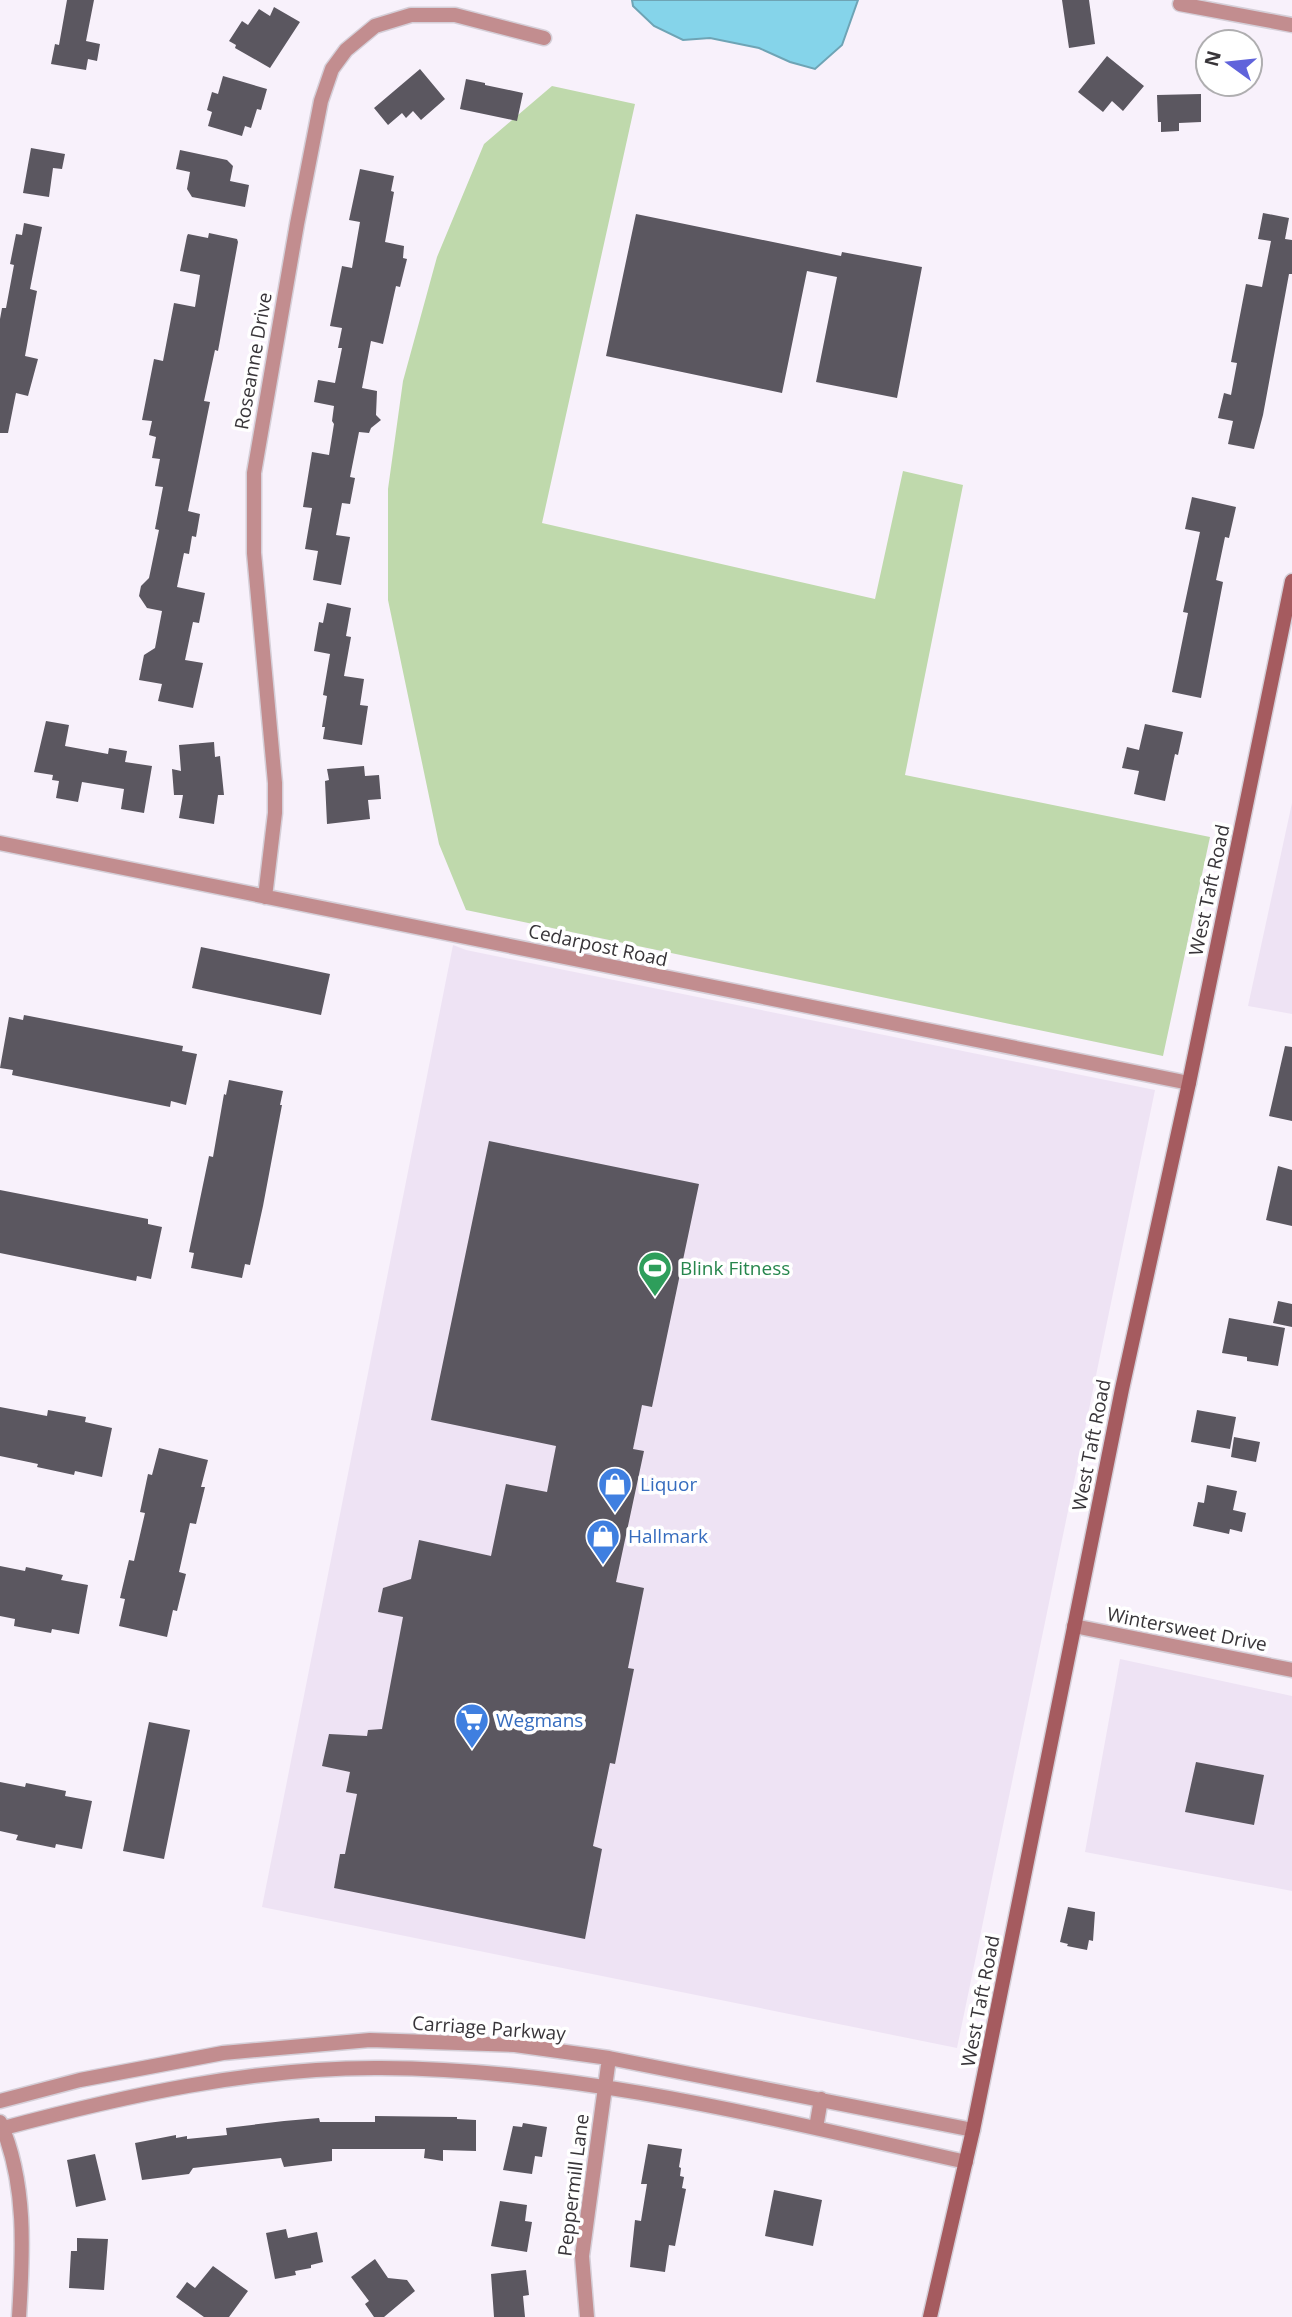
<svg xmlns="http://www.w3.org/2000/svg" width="1292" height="2317" viewBox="0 0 1292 2317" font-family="'Open Sans',sans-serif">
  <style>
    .built { fill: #eee3f4 }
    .green { fill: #bfd9ac }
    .water { fill: #85d4ea; stroke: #6ea4b5; stroke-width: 2 }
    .building { fill: #5b5760 }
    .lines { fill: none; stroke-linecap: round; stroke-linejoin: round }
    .street-casing { stroke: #d5cfd8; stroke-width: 17 }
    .secondary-casing { stroke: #d5cfd8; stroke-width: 17 }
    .street { stroke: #c28d8f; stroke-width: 14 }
    .secondary { stroke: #a55b5f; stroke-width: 14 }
    .labels { text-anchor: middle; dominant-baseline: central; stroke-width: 7; stroke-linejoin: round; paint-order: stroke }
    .street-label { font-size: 19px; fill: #383539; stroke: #fff }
    .leisure-label { font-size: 19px; fill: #27864d; stroke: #fff; text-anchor: start }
    .shop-label { font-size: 19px; fill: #366cbe; stroke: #fff; text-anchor: start }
  </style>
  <rect width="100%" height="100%" fill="#f8f1fb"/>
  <path class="built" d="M 1292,803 L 1292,1014 L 1248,1006 Z
    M 453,945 L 466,950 L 1155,1090 L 957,2048 L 262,1907 Z
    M 1120,1659 L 1292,1696 L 1292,1891 L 1085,1852 Z"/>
  <path class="green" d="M 552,86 L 635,104 L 542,523 L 875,599 L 903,471 L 963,485 L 905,775 L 1210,837 L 1163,1056 L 466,910 L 439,844 L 388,600 L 388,489 L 403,381 L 437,257 L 484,144 Z"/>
  <path class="water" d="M 632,0 L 858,0 L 842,45 L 815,69 L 790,62 L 759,48 L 710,38 L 683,40 L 654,26 L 633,6 Z"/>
  <path class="building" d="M 67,0 L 94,0 L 86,41 L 100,44 L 97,61 L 88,59 L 86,70 L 51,64 L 55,44 L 59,45 Z
    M 1062,0 L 1089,0 L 1095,44 L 1069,48 Z
    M 274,7 L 300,22 L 270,68 L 235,48 L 236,45 L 229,41 L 242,21 L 248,25 L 259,9 L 270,16 Z
    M 1107,56 L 1144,86 L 1123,111 L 1112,101 L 1103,112 L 1078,92 Z
    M 420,69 L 445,99 L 421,120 L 413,111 L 406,118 L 402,113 L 388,125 L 374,108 Z
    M 223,76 L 267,89 L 261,110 L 257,109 L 251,128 L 245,126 L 242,136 L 208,126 L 212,112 L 207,110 L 212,92 L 218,94 Z
    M 466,79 L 485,83 L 485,85 L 523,93 L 517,121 L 460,109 Z
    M 1201,94 L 1201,122 L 1179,123 L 1179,131 L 1161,132 L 1161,122 L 1158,122 L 1157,95 Z
    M 31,148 L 65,154 L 62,169 L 53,168 L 49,197 L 23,193 Z
    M 180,150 L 227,160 L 233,166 L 230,181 L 249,185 L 245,207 L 192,197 L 187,189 L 190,172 L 176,169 Z
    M 360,169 L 394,176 L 391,191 L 394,192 L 385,242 L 404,246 L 403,258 L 407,259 L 400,287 L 396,286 L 383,344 L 371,341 L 362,388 L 377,391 L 376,415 L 381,420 L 371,428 L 369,433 L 359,432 L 350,477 L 355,478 L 350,504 L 342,503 L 336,535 L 350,537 L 341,585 L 313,580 L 318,551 L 305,549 L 312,508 L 303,507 L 312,452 L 329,455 L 334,424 L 332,421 L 334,406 L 314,402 L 318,380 L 335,383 L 342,348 L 338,348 L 342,328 L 330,326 L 342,266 L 352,268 L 360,222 L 349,220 Z
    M 1263,213 L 1289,218 L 1285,239 L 1292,240 L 1292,274 L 1289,274 L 1263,415 L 1254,449 L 1228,444 L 1233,421 L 1218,418 L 1224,393 L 1231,395 L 1237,363 L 1231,362 L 1246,284 L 1262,287 L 1271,241 L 1258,239 Z
    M 636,214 L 841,256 L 842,252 L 922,267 L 897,398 L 816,382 L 837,277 L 807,271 L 782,393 L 606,356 Z
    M 24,223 L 42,227 L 30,289 L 37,291 L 25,356 L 38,359 L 28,396 L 16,393 L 8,433 L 0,433 L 0,319 L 2,308 L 6,308 L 14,265 L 10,264 L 16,234 L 22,235 Z
    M 209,233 L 237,239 L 238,242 L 218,351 L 215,350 L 204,401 L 210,402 L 188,511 L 200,514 L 196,537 L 192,536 L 189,554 L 184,553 L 177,587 L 205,593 L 199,623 L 193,622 L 185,660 L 203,663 L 193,708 L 158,701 L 162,684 L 139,680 L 144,655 L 155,648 L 162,611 L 147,608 L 139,596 L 141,586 L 149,578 L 159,530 L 155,529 L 163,487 L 155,486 L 160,459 L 152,458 L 156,437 L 149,435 L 152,421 L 142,420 L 154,359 L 163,361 L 174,303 L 195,307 L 200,275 L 180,271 L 187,236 L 188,234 L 208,238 Z
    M 1192,497 L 1236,507 L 1229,538 L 1225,537 L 1216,580 L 1223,582 L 1201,698 L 1172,692 L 1188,613 L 1183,612 L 1200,532 L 1185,529 Z
    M 327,603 L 351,608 L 346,636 L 351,637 L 344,676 L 364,679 L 360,705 L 368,706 L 362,745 L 323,739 L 325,727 L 322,727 L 327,696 L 323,695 L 330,654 L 314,651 L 319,622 L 323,623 Z
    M 46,721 L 69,725 L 65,746 L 108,754 L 109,748 L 127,751 L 125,762 L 152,766 L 144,813 L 121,809 L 124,789 L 82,782 L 78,802 L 56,798 L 59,781 L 52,780 L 53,775 L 34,772 Z
    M 1145,724 L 1183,732 L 1178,755 L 1175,754 L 1165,801 L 1134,794 L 1139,771 L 1122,768 L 1127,747 L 1139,750 Z
    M 214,742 L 215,757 L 220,756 L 224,795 L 218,795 L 214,824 L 179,818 L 183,795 L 174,795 L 172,769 L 181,771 L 179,745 Z
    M 364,766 L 365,776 L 379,775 L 381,799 L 368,800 L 370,819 L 327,824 L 325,781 L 329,780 L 327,769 Z
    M 201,947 L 330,974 L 321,1015 L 192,988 Z
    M 24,1015 L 183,1046 L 182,1051 L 197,1054 L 186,1105 L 171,1101 L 170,1107 L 12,1075 L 13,1070 L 0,1068 L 9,1017 L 23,1020 Z
    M 1285,1046 L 1292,1047 L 1292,1121 L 1269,1116 Z
    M 229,1080 L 283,1091 L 280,1105 L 282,1105 L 263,1206 L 250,1265 L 245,1264 L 242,1278 L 191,1268 L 194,1253 L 189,1252 L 209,1156 L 213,1157 L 224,1094 L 226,1095 Z
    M 489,1141 L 699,1184 L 652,1407 L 642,1405 L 633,1449 L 644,1451 L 616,1582 L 644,1588 L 628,1668 L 634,1669 L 615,1764 L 610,1763 L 593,1846 L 602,1849 L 585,1939 L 334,1888 L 340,1854 L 345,1854 L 357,1794 L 346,1792 L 350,1772 L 322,1766 L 329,1734 L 367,1736 L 368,1730 L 382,1729 L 403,1617 L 378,1612 L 383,1588 L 411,1579 L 419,1540 L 491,1556 L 506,1484 L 547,1492 L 556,1446 L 431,1420 Z
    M 1278,1166 L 1292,1170 L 1292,1226 L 1266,1220 Z
    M 0,1190 L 148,1219 L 148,1224 L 162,1227 L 151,1279 L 137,1276 L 136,1281 L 0,1253 Z
    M 1278,1301 L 1292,1304 L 1292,1327 L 1273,1323 Z
    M 1229,1318 L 1285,1328 L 1278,1366 L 1247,1361 L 1247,1357 L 1222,1353 Z
    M 0,1407 L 47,1416 L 48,1410 L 86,1417 L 85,1422 L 112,1428 L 102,1477 L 75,1471 L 74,1475 L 37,1467 L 38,1464 L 0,1456 Z
    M 1197,1410 L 1236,1417 L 1230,1449 L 1191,1442 Z
    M 1234,1437 L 1260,1442 L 1256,1462 L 1231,1457 Z
    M 159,1448 L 208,1460 L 201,1487 L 205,1487 L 196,1524 L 190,1523 L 179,1572 L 186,1574 L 177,1611 L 173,1610 L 167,1637 L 119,1626 L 125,1599 L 120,1598 L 129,1560 L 134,1561 L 145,1513 L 140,1512 L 148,1474 L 152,1475 Z
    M 1207,1485 L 1237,1491 L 1233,1510 L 1246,1513 L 1242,1532 L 1230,1529 L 1229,1534 L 1193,1526 L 1198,1502 L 1204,1503 Z
    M 0,1566 L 25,1571 L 26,1567 L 63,1575 L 61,1580 L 88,1585 L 79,1634 L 52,1629 L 51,1633 L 14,1626 L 15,1619 L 0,1616 Z
    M 149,1722 L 190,1730 L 164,1859 L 123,1851 Z
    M 1196,1762 L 1264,1775 L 1254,1825 L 1185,1812 Z
    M 0,1782 L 25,1787 L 26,1783 L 66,1791 L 65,1796 L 92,1801 L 82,1849 L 56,1844 L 55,1848 L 16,1840 L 18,1835 L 0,1831 Z
    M 1068,1907 L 1095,1912 L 1093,1941 L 1089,1940 L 1087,1950 L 1067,1946 L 1068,1944 L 1060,1942 Z
    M 375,2116 L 457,2117 L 457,2119 L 476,2120 L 476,2151 L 443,2150 L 443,2161 L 424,2158 L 425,2149 L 332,2149 L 332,2161 L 284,2167 L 281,2158 L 193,2168 L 189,2174 L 142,2180 L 135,2143 L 176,2135 L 176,2138 L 187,2136 L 187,2139 L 227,2135 L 226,2128 L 284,2121 L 319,2118 L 320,2122 L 375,2122 Z
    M 523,2123 L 547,2127 L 542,2157 L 535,2156 L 532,2174 L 503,2170 L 513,2126 L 522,2127 Z
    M 648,2144 L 682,2149 L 679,2167 L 681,2168 L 680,2176 L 684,2177 L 682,2188 L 686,2189 L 675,2246 L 669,2245 L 665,2272 L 630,2267 L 635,2220 L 641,2221 L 647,2184 L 641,2184 Z
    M 95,2154 L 106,2200 L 76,2207 L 67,2160 Z
    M 774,2190 L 822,2200 L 813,2246 L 765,2236 Z
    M 500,2201 L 527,2205 L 525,2221 L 532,2222 L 527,2252 L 491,2246 Z
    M 286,2229 L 288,2238 L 317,2232 L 323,2262 L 311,2265 L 311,2268 L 295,2271 L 296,2275 L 275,2279 L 266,2233 Z
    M 77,2238 L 108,2239 L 104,2290 L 69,2288 L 71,2251 L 77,2251 Z
    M 375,2259 L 388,2278 L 407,2280 L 415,2291 L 384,2317 L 374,2317 L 365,2304 L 369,2301 L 351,2277 Z
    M 213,2266 L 248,2291 L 229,2317 L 204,2317 L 176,2297 L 187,2282 L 195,2288 Z
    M 526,2270 L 529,2295 L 523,2296 L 525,2317 L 494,2317 L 491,2274 Z"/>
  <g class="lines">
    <g class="street-casing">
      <path id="street" d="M 1180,4 L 1292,25
        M 0,843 L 1189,1083
        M 265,897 L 275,813 L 275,783 L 254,553 L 254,473 L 297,224 L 321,101 L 332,69 L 346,50 L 375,26 L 411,15 L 455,15 L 544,38
        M 1074,1626 L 1292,1670
        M 0,2101 L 80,2080 L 223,2053 L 370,2040 L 515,2045 L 609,2058 L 973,2130
        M 0,2122 C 27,2182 23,2253 19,2317
        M 816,2128 L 821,2099
        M 0,2129 C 123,2096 253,2067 381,2068 C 580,2069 773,2119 966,2162
        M 587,2317 L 582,2256 L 609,2058"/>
    </g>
    <g class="secondary-casing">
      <path id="secondary" d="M 930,2317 L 973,2130 L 1122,1389 L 1189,1083 L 1292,581"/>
    </g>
    <use href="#street" class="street"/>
    <use href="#secondary" class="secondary"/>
  </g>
  <defs>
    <g id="stadium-pin" transform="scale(1.75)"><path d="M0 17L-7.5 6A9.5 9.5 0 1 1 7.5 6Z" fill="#2e9e5b" stroke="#fff"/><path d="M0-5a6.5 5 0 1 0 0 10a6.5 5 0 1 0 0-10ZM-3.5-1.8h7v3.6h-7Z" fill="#fff"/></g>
    <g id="shop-pin" transform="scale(1.75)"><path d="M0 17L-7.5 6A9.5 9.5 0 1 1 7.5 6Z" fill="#3f7fe0" stroke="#fff"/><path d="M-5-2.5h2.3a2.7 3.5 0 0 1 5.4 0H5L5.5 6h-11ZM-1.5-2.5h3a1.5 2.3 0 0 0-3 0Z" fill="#fff"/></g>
    <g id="supermarket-pin" transform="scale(1.75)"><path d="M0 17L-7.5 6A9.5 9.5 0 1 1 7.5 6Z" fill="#3f7fe0" stroke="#fff"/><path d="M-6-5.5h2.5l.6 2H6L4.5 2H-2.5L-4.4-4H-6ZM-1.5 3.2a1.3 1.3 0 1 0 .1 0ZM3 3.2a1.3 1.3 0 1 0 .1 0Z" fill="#fff"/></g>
  </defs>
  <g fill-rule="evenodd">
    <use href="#stadium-pin" x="655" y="1268"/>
    <use href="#shop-pin" x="615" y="1484"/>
    <use href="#shop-pin" x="603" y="1536"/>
    <use href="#supermarket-pin" x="472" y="1720"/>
  </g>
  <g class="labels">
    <g class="street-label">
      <text transform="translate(253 361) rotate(-80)">Roseanne Drive</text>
      <text transform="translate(1209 890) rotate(-78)">West Taft Road</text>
      <text transform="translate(598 945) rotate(12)">Cedarpost Road</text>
      <text transform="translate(1091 1445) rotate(-79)">West Taft Road</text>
      <text transform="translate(1187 1629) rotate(11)">Wintersweet Drive</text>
      <text transform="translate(980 2001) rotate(-79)">West Taft Road</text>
      <text transform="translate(489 2028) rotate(4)">Carriage Parkway</text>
      <text transform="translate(573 2185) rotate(-83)">Peppermill Lane</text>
    </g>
    <g class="leisure-label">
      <text x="680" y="1268">Blink Fitness</text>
    </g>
    <g class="shop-label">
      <text x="640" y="1484">Liquor</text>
      <text x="628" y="1536">Hallmark</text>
      <text x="496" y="1720">Wegmans</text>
    </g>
  </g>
  <g transform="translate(1229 63) rotate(285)"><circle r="33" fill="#ffffff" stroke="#afaeb0" stroke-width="2"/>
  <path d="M0-5L12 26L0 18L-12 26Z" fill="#6063db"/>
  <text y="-10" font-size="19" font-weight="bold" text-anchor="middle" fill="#383539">N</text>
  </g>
</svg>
